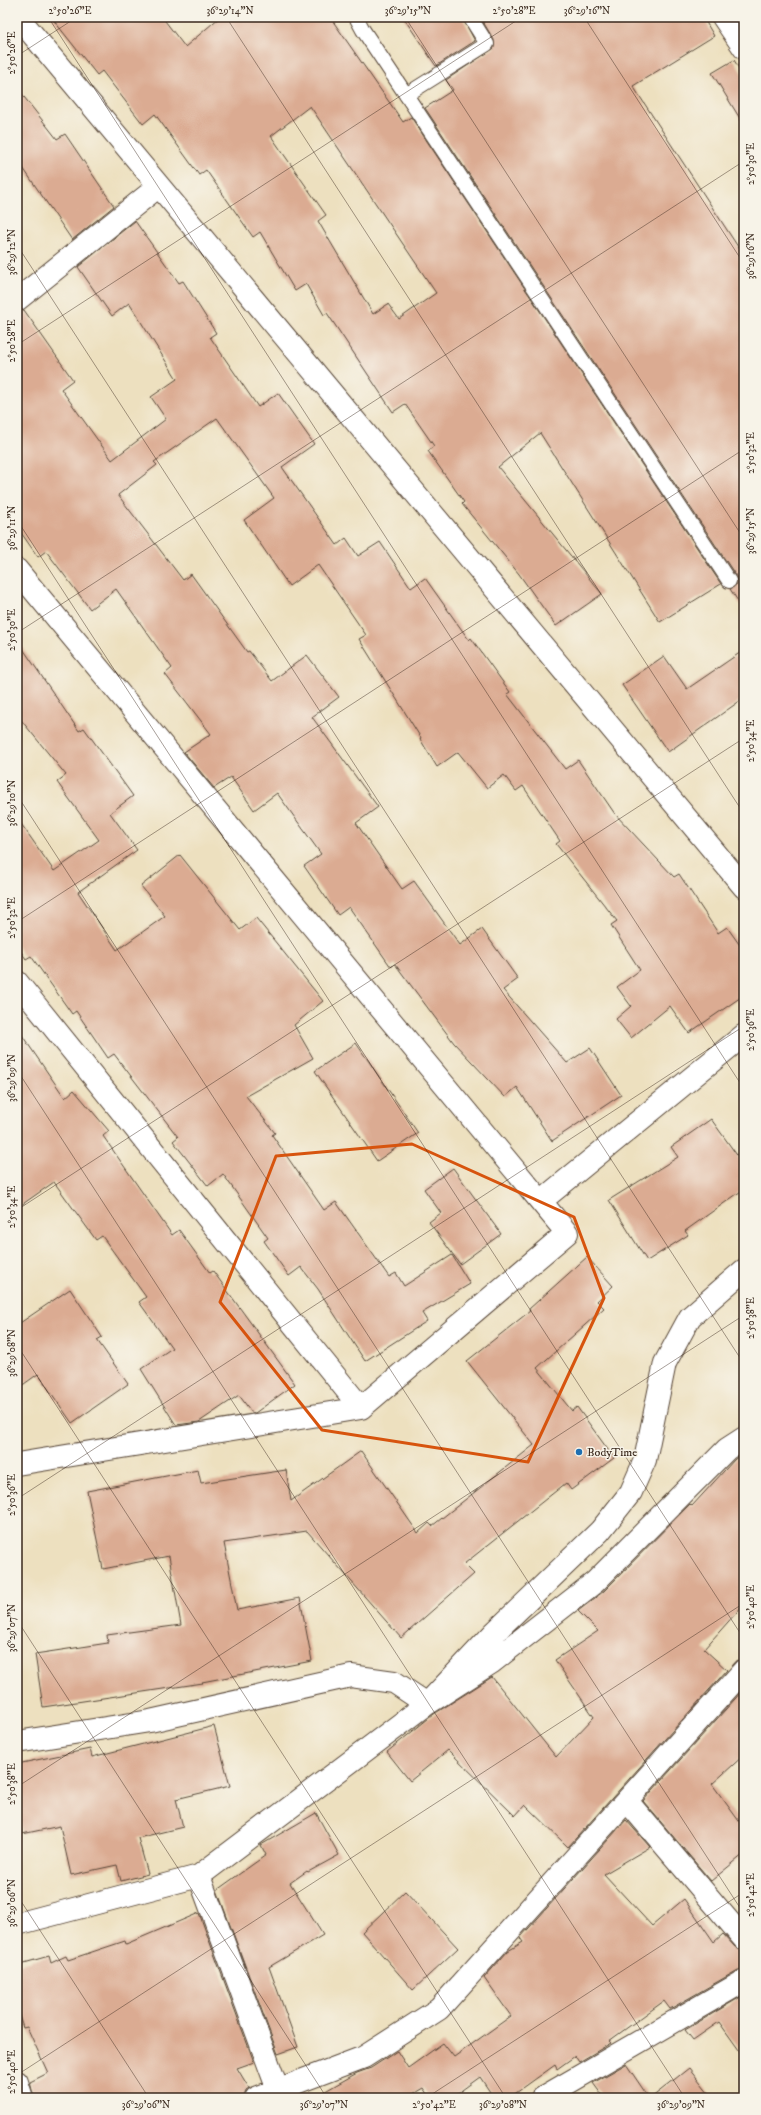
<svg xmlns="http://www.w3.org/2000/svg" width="761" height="2115" viewBox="0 0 761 2115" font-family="'IM FELL DW Pica',serif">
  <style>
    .building { fill: #dbab92; fill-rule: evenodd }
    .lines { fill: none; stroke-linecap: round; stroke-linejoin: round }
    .lane-casing { stroke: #564536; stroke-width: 16 }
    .street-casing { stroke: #564536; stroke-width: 24 }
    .lane { stroke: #fff; stroke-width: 14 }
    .street { stroke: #fff; stroke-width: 22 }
    .marked { fill: none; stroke: #d7540e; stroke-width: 3; stroke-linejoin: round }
    .ticks { fill: none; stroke: #3b2a1e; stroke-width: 1; stroke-opacity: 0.45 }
    .poi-dot { fill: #1f6fb2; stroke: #f7f3e8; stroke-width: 1.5 }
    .labels { text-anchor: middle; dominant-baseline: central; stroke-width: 3; stroke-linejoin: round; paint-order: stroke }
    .poi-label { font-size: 12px; fill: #3b2a1e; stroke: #f7f3e8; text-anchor: start }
    .neatline { fill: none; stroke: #3b2a1e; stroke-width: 1.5 }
    .ticks-label { font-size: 10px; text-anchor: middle; fill: #3b2a1e }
  </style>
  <rect width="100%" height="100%" fill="#f7f3e8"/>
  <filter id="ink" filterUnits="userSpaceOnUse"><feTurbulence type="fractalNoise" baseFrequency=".025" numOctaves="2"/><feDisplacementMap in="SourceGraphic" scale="8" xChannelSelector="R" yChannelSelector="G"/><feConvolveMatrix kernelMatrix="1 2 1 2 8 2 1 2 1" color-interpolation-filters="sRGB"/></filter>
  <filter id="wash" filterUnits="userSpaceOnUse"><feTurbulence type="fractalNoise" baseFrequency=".012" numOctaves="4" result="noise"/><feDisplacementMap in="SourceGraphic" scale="16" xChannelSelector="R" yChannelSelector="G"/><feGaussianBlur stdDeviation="0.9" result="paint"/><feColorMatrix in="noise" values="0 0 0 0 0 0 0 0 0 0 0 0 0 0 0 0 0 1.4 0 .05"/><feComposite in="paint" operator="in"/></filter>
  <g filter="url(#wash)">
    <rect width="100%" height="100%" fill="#ede0bf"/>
    <g id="blocks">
      <path class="building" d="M 51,17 L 162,17 L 185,47 L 220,17 L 330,17 L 403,122 L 411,117 L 721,584 L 660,622 L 540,433 L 498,467 L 602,594 L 556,626 L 519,574 L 462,504 L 464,502 L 428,451 L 434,446 L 405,404 L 393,412 L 327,313 L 324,315 L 306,284 L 295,291 L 260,232 L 253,237 L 206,170 L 199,175 L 155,114 L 143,124 L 102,71 L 97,75 ZM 310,106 L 436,293 L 399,319 L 388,304 L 373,314 L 318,221 L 326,215 L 271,136 Z
        M 403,17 L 462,17 L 475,41 L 436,66 Z
        M 480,17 L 703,17 L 714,36 L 633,86 L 744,256 L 744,610 L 730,589 L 737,584 L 736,576 L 425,108 L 453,90 L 446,80 L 494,48 L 494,40 Z
        M 734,60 L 744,77 L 744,125 L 712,73 Z
        M 17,88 L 57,139 L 65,134 L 114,206 L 72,240 L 17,159 Z
        M 135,221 L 179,283 L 183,281 L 216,333 L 210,337 L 258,407 L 278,393 L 314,444 L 282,467 L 337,545 L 346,538 L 358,556 L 380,542 L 411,588 L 425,578 L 469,640 L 471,638 L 510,692 L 507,694 L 565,769 L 578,760 L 615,814 L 674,877 L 679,874 L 718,933 L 727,927 L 744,951 L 744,995 L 689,1033 L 670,1006 L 631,1038 L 616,1019 L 631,1006 L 617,987 L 640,970 L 611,925 L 617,921 L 556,844 L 560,841 L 523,786 L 516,791 L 504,775 L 487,788 L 458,752 L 437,767 L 420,739 L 421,738 L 359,639 L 366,635 L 318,565 L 289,586 L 244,520 L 274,498 L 217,418 L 154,462 L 157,465 L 118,495 L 183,580 L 191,574 L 247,652 L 249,651 L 272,681 L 307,655 L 339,697 L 312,717 L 378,807 L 356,823 L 402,889 L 414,881 L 460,945 L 482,929 L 518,979 L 503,990 L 567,1063 L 590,1048 L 621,1095 L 552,1141 L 517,1087 L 505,1097 L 454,1043 L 395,964 L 391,967 L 349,907 L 338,915 L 304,866 L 321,854 L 277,793 L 254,810 L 231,777 L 214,788 L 184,752 L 211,734 L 165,674 L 172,668 L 116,589 L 90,609 L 46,551 L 38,557 L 17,527 L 17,312 L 24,310 L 73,380 L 61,389 L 112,460 L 166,419 L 151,397 L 177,379 L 129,303 L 112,316 L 78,267 Z
        M 17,640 L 79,731 L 84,728 L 133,796 L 110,813 L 137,850 L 78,892 L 117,950 L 165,916 L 141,886 L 180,855 L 240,930 L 256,918 L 323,1001 L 294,1025 L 313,1058 L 246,1096 L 275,1133 L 272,1135 L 324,1210 L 336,1202 L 389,1277 L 396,1273 L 404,1286 L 452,1255 L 470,1284 L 422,1313 L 427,1321 L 365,1361 L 318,1289 L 301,1267 L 289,1276 L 264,1241 L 268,1238 L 223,1174 L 208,1186 L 173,1141 L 178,1137 L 114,1054 L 108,1058 L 76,1011 L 72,1014 L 31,956 L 26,959 L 17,946 L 17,818 L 54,871 L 99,840 L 57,782 L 66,775 L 17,715 Z
        M 744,650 L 744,698 L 668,752 L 622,685 L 664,656 L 687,689 Z
        M 17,1028 L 65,1098 L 74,1090 L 109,1131 L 103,1136 L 172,1235 L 179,1230 L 210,1273 L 213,1271 L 295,1384 L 255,1413 L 252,1413 L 239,1395 L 199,1422 L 176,1425 L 141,1369 L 172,1348 L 139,1302 L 146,1297 L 102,1236 L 96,1240 L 54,1182 L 17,1208 Z
        M 356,1043 L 418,1133 L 377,1161 L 315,1071 Z
        M 711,1119 L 744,1165 L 744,1189 L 685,1231 L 688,1235 L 647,1261 L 609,1200 L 678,1157 L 671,1147 Z
        M 453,1168 L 501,1234 L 460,1264 L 429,1222 L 441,1213 L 424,1189 Z
        M 587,1257 L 613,1286 L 597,1301 L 604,1308 L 537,1368 L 572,1411 L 577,1407 L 614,1458 L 571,1490 L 566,1483 L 464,1564 L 474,1574 L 401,1638 L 307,1531 L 224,1543 L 237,1610 L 300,1598 L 312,1661 L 202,1682 L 203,1683 L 43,1707 L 35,1654 L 108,1643 L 107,1635 L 181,1625 L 169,1556 L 103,1569 L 87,1491 L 198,1470 L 201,1483 L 286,1470 L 291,1501 L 361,1451 L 418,1533 L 429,1523 L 432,1526 L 534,1445 L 467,1361 L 530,1311 L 529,1309 Z
        M 70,1289 L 102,1337 L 97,1340 L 128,1384 L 72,1423 L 38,1374 L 17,1389 L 17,1325 Z
        M 744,1453 L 744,1604 L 704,1649 L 727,1670 L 568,1847 L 525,1805 L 515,1816 L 448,1750 L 410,1781 L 387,1752 L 434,1714 L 492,1677 L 556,1757 L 594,1717 L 555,1660 L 598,1631 L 578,1611 L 604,1591 L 690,1504 L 692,1506 L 735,1459 Z
        M 744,1689 L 744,1755 L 712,1784 L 744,1828 L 744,1854 L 711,1881 L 643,1801 Z
        M 214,1726 L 230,1786 L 176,1799 L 183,1827 L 138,1838 L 148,1874 L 121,1881 L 117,1865 L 71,1875 L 60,1826 L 22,1834 L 17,1809 L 17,1764 L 90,1749 L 92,1757 Z
        M 316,1813 L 339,1855 L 308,1872 L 307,1871 L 290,1883 L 323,1935 L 269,1967 L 298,2047 L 278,2054 L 217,1890 L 266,1855 L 261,1845 Z
        M 626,1820 L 650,1847 L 604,1874 L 652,1926 L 684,1899 L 714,1942 L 723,1934 L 735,1947 L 744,1951 L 744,1969 L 738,1970 L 670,2009 L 664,2001 L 609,2041 L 611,2043 L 579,2062 L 575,2056 L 557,2069 L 555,2065 L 509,2098 L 494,2098 L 480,2077 L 451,2098 L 430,2098 L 423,2088 L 406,2098 L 313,2098 L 357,2073 L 371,2068 L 397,2051 L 408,2068 L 443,2043 L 454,2057 L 511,2016 L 484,1978 L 508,1951 L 523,1942 L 520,1938 Z
        M 405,1891 L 458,1948 L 413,1990 L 362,1932 Z
        M 199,1913 L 254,2062 L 237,2068 L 249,2088 L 246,2090 L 244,2098 L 34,2098 L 30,2082 L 48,2073 L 27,2027 L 23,2028 L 17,2009 L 17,1965 L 49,1956 L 51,1963 L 66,1956 L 68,1960 L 125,1941 L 126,1944 Z
        M 744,1995 L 744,2057 L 719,2022 L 693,2040 L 685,2030 Z
        M 626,2064 L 649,2098 L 604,2098 L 593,2083 Z
        M 689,2068 L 713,2098 L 651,2098 Z"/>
    </g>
  </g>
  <g filter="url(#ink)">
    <use href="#blocks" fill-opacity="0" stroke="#564536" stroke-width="1"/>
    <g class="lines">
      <g class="lane-casing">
        <path id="lane" d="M 356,17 L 363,30 L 729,581
          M 406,95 L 487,44 L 470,17"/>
      </g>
      <g class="street-casing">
        <path id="street" d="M 18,17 L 744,887
          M 723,17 L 744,48
          M 17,300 L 159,186
          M 17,570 L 567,1233 L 361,1408 L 17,1464
          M 17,982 L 361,1408
          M 541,1201 L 744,1035
          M 17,1742 L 150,1721 L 351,1676 L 394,1682 L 427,1704 L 494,1633 L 600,1531 L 631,1492 L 645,1460 L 665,1363 L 690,1317 L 744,1270
          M 627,1801 L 744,1939
          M 199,1876 L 278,2090
          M 17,1924 L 199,1876 L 427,1704 L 491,1663 L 595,1582 L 727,1449 L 744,1438
          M 17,2082 L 22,2098
          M 256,2098 L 364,2057 L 439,2009 L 744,1670
          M 542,2098 L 744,1981"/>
      </g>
      <use href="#lane" class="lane"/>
      <use href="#street" class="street"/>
    </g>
  </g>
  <path class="marked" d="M 412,1144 L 574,1217 L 604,1298 L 528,1462 L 322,1430 L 220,1302 L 276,1156 Z"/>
  <path class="ticks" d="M 48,17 L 744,1089M 226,17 L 744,814M 405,17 L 744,539M 584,17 L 744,264M 17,56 L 77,17M 17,245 L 744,1364M 17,345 L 522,17M 17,520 L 744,1639M 17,633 L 744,161M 17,795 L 744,1914M 17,922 L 744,449M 17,1070 L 685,2098M 17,1210 L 744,738M 17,1345 L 506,2098M 17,1499 L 744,1026M 17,1620 L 327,2098M 17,1787 L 744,1315M 17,1895 L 149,2098M 17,2075 L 744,1603M 426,2098 L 744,1892"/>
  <circle class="poi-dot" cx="579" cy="1452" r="4"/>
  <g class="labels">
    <g class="poi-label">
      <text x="587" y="1452">BodyTime</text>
    </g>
  </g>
  <rect width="761" height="2115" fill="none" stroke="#f7f3e8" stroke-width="44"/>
  <rect x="22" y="22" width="717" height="2071" class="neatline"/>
  <g class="ticks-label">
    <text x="70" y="14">2°50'26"E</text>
    <text x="230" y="14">36°29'14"N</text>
    <text x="408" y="14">36°29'15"N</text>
    <text x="514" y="14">2°50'28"E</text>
    <text x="587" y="14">36°29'16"N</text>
    <text transform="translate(11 53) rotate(-90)" y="4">2°50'26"E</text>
    <text transform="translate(750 164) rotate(-90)" y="4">2°50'30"E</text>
    <text transform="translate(11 252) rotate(-90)" y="4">36°29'12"N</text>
    <text transform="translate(750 256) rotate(-90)" y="4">36°29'16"N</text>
    <text transform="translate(11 341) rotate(-90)" y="4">2°50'28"E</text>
    <text transform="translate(750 453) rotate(-90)" y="4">2°50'32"E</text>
    <text transform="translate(11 528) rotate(-90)" y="4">36°29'11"N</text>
    <text transform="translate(750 531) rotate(-90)" y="4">36°29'15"N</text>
    <text transform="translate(11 630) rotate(-90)" y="4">2°50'30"E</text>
    <text transform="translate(750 741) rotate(-90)" y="4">2°50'34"E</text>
    <text transform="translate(11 803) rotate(-90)" y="4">36°29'10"N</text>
    <text transform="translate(11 918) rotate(-90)" y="4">2°50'32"E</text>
    <text transform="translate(750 1030) rotate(-90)" y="4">2°50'36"E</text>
    <text transform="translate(11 1078) rotate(-90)" y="4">36°29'09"N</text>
    <text transform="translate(11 1207) rotate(-90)" y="4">2°50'34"E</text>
    <text transform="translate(750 1318) rotate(-90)" y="4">2°50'38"E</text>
    <text transform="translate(11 1353) rotate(-90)" y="4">36°29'08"N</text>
    <text transform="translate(11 1495) rotate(-90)" y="4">2°50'36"E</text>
    <text transform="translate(750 1607) rotate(-90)" y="4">2°50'40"E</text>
    <text transform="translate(11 1628) rotate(-90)" y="4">36°29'07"N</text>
    <text transform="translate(11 1784) rotate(-90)" y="4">2°50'38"E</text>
    <text transform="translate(750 1895) rotate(-90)" y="4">2°50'42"E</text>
    <text transform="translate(11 1903) rotate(-90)" y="4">36°29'06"N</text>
    <text transform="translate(11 2072) rotate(-90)" y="4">2°50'40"E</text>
    <text x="146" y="2108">36°29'06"N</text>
    <text x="324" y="2108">36°29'07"N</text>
    <text x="434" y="2108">2°50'42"E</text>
    <text x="503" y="2108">36°29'08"N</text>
    <text x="681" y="2108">36°29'09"N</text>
  </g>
</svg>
